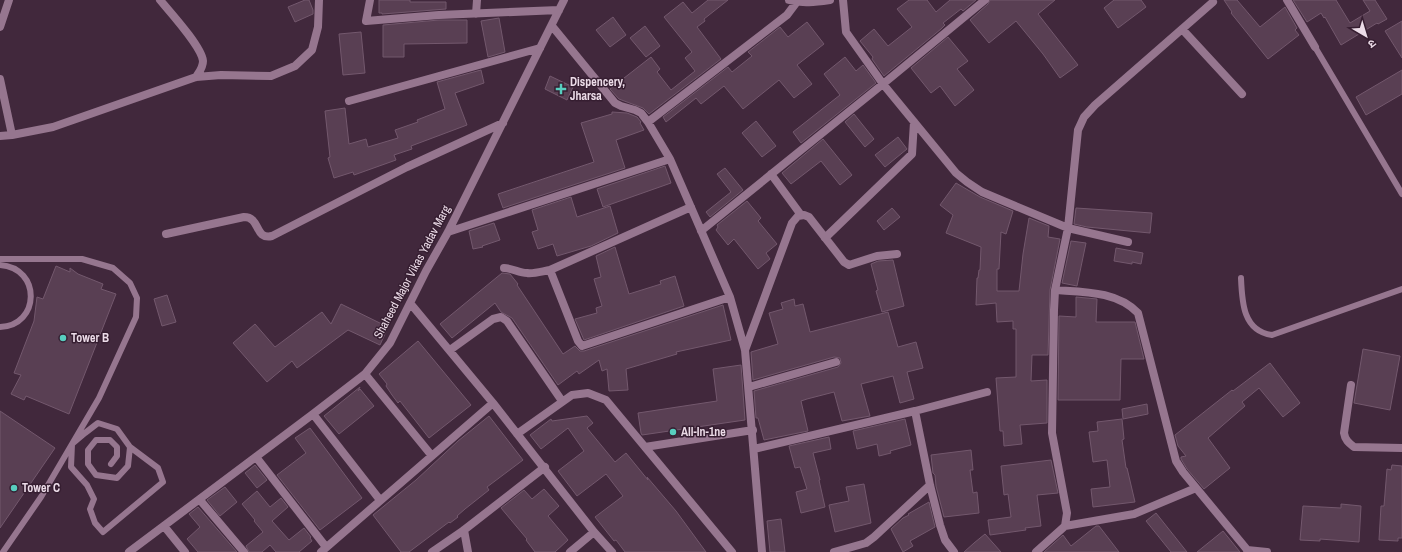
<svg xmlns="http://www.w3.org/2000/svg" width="1402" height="552" viewBox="0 0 1402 552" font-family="'Archivo Narrow','Noto Sans Devanagari',sans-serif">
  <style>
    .building { fill: #593f53; stroke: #73586d }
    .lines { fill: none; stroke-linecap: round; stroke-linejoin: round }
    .lane { stroke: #96768f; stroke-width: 6 }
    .street { stroke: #96768f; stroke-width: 8 }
    .poi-dot { fill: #58cebf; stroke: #361e31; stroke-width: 1.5 }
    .labels { text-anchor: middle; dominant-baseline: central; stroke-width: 3; stroke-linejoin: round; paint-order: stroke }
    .poi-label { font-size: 12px; font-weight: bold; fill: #ecdce8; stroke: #361e31; text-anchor: start }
    .street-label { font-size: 12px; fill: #ecdce8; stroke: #361e31 }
  </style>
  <rect width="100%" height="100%" fill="#41283c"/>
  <path class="building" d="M 305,0 L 309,0 L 313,10 L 313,14 L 295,22 L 288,7 Z
    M 379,0 L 410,0 L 410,2 L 446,2 L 446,9 L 382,14 L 382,13 L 379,13 Z
    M 708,0 L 728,0 L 704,19 L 705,21 L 697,27 L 721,59 L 649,114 L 643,108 L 619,99 L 610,89 L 651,57 L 660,69 L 657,72 L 671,90 L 695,71 L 685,58 L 692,52 L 664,17 L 683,2 L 692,13 Z
    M 909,0 L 927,0 L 936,12 L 950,0 L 976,0 L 963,11 L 961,9 L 943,23 L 945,25 L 941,29 L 884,76 L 872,59 L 873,57 L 860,41 L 874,29 L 888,46 L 912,27 L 897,9 Z
    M 990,0 L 1055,0 L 1038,14 L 1078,65 L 1060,78 L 1043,54 L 1016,21 L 989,43 L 970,20 L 988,4 Z
    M 1114,0 L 1141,0 L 1146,7 L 1118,28 L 1104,8 Z
    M 1224,0 L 1237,0 L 1260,27 L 1285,7 L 1297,28 L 1295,30 L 1299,35 L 1268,59 L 1231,13 L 1232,12 Z
    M 1293,0 L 1336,0 L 1350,23 L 1370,11 L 1363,0 L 1375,0 L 1387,19 L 1378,24 L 1377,23 L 1341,45 L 1325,17 L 1324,18 L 1321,13 L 1307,22 Z
    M 613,17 L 626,35 L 610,47 L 596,30 Z
    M 499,18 L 505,52 L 488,57 L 481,21 Z
    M 439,20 L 467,20 L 467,43 L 404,44 L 404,57 L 383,57 L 383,25 Z
    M 1402,21 L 1402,58 L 1385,31 Z
    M 807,22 L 824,44 L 797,65 L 812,84 L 794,98 L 779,80 L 743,109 L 724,86 L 701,104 L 696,98 L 666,122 L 663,117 L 728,67 L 732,72 L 752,56 L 748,52 L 780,27 L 788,37 Z
    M 645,26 L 660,46 L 646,57 L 630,38 Z
    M 361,32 L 365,73 L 343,75 L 339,34 Z
    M 948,37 L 968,61 L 957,69 L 974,90 L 955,106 L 940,86 L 931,93 L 911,68 Z
    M 845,57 L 856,71 L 863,65 L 876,83 L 801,143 L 793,132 L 840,95 L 824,74 Z
    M 481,70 L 484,83 L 455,93 L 467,125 L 411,146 L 412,149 L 394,155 L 396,160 L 354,175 L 353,172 L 334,178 L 328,158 L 330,157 L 325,111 L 345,108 L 349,144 L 366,139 L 368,147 L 398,138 L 395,130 L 418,122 L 417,120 L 445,109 L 437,82 Z
    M 1402,70 L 1402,94 L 1366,115 L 1356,97 Z
    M 550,76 L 573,87 L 567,100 L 545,89 Z
    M 612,112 L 627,113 L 637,117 L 641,122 L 640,123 L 644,130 L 616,140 L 625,168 L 503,208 L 498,194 L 594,162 L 581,123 L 612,114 Z
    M 854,114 L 874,139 L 865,147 L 845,122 Z
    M 756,121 L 776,146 L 762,157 L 742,133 Z
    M 898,137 L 907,149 L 885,167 L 875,155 Z
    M 823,139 L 852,175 L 840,185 L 821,161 L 791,184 L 782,173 Z
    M 665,166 L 671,183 L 603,207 L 597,189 Z
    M 725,168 L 743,190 L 710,217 L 706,212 L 731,192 L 717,174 Z
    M 956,183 L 980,197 L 1013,211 L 1006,234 L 1001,232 L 999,269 L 997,269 L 997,291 L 1019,291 L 1023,254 L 1029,218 L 1049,226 L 1048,237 L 1060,239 L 1050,290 L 1048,355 L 1032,355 L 1031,381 L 1047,380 L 1047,423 L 1020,425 L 1022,444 L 1004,446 L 1003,431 L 1000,431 L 996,378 L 1016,377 L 1016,329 L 1013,329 L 1013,321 L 997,322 L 996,303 L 976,305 L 977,278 L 978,278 L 979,270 L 980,270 L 981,247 L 946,233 L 953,215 L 940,205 Z
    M 571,197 L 577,217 L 610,206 L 618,233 L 591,246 L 557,256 L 553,244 L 538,249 L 532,232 L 538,230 L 532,210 Z
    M 747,201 L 761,218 L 758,221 L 777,244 L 766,253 L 770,259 L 758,269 L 734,239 L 728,245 L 716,230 L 718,227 L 717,225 Z
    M 892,208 L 900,217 L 884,230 L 877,221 Z
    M 1076,208 L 1152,213 L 1150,233 L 1087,227 L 1074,224 Z
    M 494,223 L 500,240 L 482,246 L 483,247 L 473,249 L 469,231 Z
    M 1071,241 L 1086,243 L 1077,286 L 1062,283 Z
    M 615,247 L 629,294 L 661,284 L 660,281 L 675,276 L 684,306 L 584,340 L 575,319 L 597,313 L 596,308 L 602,306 L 594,279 L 601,277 L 596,256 Z
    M 1116,248 L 1143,253 L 1141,264 L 1132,262 L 1132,264 L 1114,261 Z
    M 893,260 L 904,306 L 882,312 L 876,291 L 878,290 L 871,264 L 878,261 Z
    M 56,266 L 70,272 L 70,268 L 78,274 L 103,284 L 101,289 L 116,294 L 69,414 L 26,396 L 24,400 L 11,394 L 21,375 L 14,373 L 34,321 L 37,297 L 43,299 Z
    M 502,273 L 510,274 L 518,284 L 517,285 L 563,354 L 575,346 L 580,351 L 584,351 L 723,305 L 731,340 L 676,352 L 677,354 L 626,369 L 628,390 L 609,391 L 607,369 L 602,371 L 599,360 L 579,374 L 577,371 L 558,385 L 512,318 L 501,312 L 495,303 L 452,338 L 440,324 Z
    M 167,295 L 176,322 L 162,326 L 154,299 Z
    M 1076,297 L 1097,299 L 1096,322 L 1135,322 L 1144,359 L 1121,359 L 1120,400 L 1058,400 L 1059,316 L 1076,317 Z
    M 794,299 L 795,306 L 803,304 L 810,332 L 888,312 L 898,347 L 916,342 L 923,368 L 907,372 L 914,399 L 900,403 L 893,376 L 861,384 L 870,416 L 842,421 L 834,392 L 807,399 L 801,401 L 808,431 L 764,440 L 758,418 L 756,418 L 754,391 L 838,367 L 841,363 L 840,358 L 834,357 L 753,380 L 751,352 L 778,344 L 769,313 L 783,309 L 781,303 Z
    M 341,304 L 388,327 L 380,345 L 348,330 L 297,368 L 292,361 L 267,382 L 233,343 L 255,324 L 275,347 L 322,312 L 331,324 Z
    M 418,341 L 471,405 L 429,438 L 400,401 L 398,403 L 392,395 L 386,386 L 387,384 L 379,374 Z
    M 1363,349 L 1400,356 L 1390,410 L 1354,403 Z
    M 1270,363 L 1300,403 L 1283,417 L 1259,388 L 1242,402 L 1245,406 L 1208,438 L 1230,468 L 1204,489 L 1187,469 L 1181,459 L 1181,457 L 1186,456 L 1178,446 L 1175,435 L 1232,390 L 1233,391 Z
    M 741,365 L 745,420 L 642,435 L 641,433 L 638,413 L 717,401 L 713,369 Z
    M 360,387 L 358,391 L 360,389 L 374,406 L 339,434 L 324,416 Z
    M 1147,404 L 1148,414 L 1123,419 L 1122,409 Z
    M 0,411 L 55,448 L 0,528 Z
    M 489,416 L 523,460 L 487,487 L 489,490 L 465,509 L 457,516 L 458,517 L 450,523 L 449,522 L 409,552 L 401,552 L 373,515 L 416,480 L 458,441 Z
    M 587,416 L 593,423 L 587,428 L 615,462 L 626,453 L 648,480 L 647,477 L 676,511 L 706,552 L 625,552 L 616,540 L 614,541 L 595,517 L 623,496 L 606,474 L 577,496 L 558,471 L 584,451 L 568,428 L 541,449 L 530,435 L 551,419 L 552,421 Z
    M 905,419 L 911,445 L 890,451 L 891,453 L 879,456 L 877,444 L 857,449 L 853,431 Z
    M 1122,419 L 1124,439 L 1122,440 L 1126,468 L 1127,468 L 1135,502 L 1093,507 L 1091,489 L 1110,487 L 1107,460 L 1093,462 L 1089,432 L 1098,431 L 1097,422 Z
    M 310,428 L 362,498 L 320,530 L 277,475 L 306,453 L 295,438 Z
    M 829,437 L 831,449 L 813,453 L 820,480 L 819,480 L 825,507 L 801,513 L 796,492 L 807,489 L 800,467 L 795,468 L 789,446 Z
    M 971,450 L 973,470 L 970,470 L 973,493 L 977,492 L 979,513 L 944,517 L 936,486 L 935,475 L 933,473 L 931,455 Z
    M 1051,460 L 1058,493 L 1037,495 L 1041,526 L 1025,528 L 1026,530 L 990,535 L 988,520 L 1011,517 L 1008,494 L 1004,495 L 1001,466 Z
    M 255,465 L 267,480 L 257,488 L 245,473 Z
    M 1392,465 L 1402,466 L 1402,538 L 1398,538 L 1398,541 L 1379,540 L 1381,506 L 1384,506 L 1387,469 L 1391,470 Z
    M 864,484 L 871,523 L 835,532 L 829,505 L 849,501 L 846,487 Z
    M 225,487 L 237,502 L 220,516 L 207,500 Z
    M 544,489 L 559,506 L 548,516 L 568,540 L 555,552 L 535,552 L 526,540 L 527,539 L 501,508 L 524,490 L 532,499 Z
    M 257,491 L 270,507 L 281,498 L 288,507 L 272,521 L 289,540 L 304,528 L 311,537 L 310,538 L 312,541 L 299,552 L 276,552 L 270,545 L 262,552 L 249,552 L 246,546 L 263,532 L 254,521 L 255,520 L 242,504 Z
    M 929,502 L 935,527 L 910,541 L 913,546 L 903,552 L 891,529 L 903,518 L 909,515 L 908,514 Z
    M 1341,504 L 1361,506 L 1359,542 L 1320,539 L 1320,541 L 1300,540 L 1303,506 L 1341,508 Z
    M 198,507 L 237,552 L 198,552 L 187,539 L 200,527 L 189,514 Z
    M 1156,513 L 1187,552 L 1171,552 L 1146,521 Z
    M 781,519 L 785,552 L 770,552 L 767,521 Z
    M 1096,526 L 1099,526 L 1119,552 L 1044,552 L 1063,535 L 1071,546 Z
    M 1223,531 L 1240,552 L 1197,552 Z
    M 985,534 L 1001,552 L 964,552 L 974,543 Z"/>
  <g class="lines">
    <path class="lane" d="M 1315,47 L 1402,194
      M 0,259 L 82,259 L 113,268 L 130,283 L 137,298 L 136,317 L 99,398 L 41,497 L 3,552
      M 0,265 C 42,268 40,326 0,327
      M 1241,278 C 1242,302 1243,331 1272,335 L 1402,289
      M 111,464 L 117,456 L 117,447 L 110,440 L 96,440 L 88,450 L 88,464 L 96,475 L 117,478 L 128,466 L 130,447 L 117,429 L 98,423 L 85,433 L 72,444 L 71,467 L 87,485 L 94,499 L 90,509 L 95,523 L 103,532 L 163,482 L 158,468 L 130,447"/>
    <path class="street" d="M 160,0 C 170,12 202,47 203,61 C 203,68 199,72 196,77
      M 370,0 L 366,21 L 439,15 L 559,10
      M 789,0 C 802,4 816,2 830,0
      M 843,0 L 846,32 L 883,84 L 956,173 L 967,182 L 982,192 L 1068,228 L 1128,242
      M 1287,0 L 1315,47
      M 476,14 L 477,0
      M 552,26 L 615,103 L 621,106 L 635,110 L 641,113 L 648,122 L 670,159 L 730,297 L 745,350 L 762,552
      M 0,27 L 9,0
      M 1182,29 L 1242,94
      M 0,79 L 12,135
      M 349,101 L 540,48
      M 648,122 L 787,15 L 796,3
      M 0,136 L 12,135 L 53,127 L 196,77 L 221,75 L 271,76 L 295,66 L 312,50 L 318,27 L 319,0
      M 771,174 L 801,215
      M 701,231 L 883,84 L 985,0
      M 448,232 L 670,159
      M 166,234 L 244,217 C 261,217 254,240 272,236 L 407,167 L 503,123
      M 825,238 L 912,154 L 914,122
      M 504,268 C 512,268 519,273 527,273 C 534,274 543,271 550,270 L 691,207
      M 550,270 L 578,341 L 582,346 L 730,297
      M 1055,290 C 1084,292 1117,291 1138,313 L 1176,461 L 1183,472 L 1249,552
      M 410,303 L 493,403 L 594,532 L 612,552
      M 450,350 L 493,319 L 501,317 L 507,321 L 562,401
      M 745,350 L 792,223 L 798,216 L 804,215 L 809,217 L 844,262 L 849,265 L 877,256 L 897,254
      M 365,374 L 432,456
      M 1351,385 L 1344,433 C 1345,440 1349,443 1354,447 L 1402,448
      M 749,387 L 836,362
      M 915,411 L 930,485 L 940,525 L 945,540 L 954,552
      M 313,414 L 380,500
      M 517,434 L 572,395 L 588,393 L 606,400 L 732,552
      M 645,447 L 753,430
      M 754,449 L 915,411 L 987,392
      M 256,457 L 326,547
      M 200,500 L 244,552
      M 164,526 L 185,552
      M 1065,526 L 1134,514 L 1196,488
      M 464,530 L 468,552
      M 1247,550 L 1267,552
      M 129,552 L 313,414 L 365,374 L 390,343 L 426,271 L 448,232 L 564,0
      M 321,552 L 493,403
      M 432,552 L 464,530 L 545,467
      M 570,552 L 594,532
      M 834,552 L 866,543 L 874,537 L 930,485
      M 1036,552 L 1065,526 L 1067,513 L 1052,433 L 1054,310 L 1055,290 L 1068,228 L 1078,130 L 1084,117 L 1095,105 L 1213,2"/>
  </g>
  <g class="poi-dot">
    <path d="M559 83h4v4h4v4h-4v4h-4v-4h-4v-4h4z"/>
    <circle cx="63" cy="338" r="4"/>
    <circle cx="673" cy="432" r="4"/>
    <circle cx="14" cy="488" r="4"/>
  </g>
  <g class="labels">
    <g class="poi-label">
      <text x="570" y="82">Dispencery,<tspan x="570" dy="14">Jharsa</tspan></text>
      <text x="71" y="338">Tower B</text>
      <text x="681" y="432">All-In-1ne</text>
      <text x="22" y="488">Tower C</text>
    </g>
    <g class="street-label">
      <text transform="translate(412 272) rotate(-62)">Shaheed Major Vikas Yadav Marg</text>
    </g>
  </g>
  <g transform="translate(1366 36) rotate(142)" stroke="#361e31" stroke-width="3" paint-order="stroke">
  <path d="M0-3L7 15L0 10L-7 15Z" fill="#ecdce8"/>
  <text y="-6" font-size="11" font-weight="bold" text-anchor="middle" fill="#ecdce8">उ</text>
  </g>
</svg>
